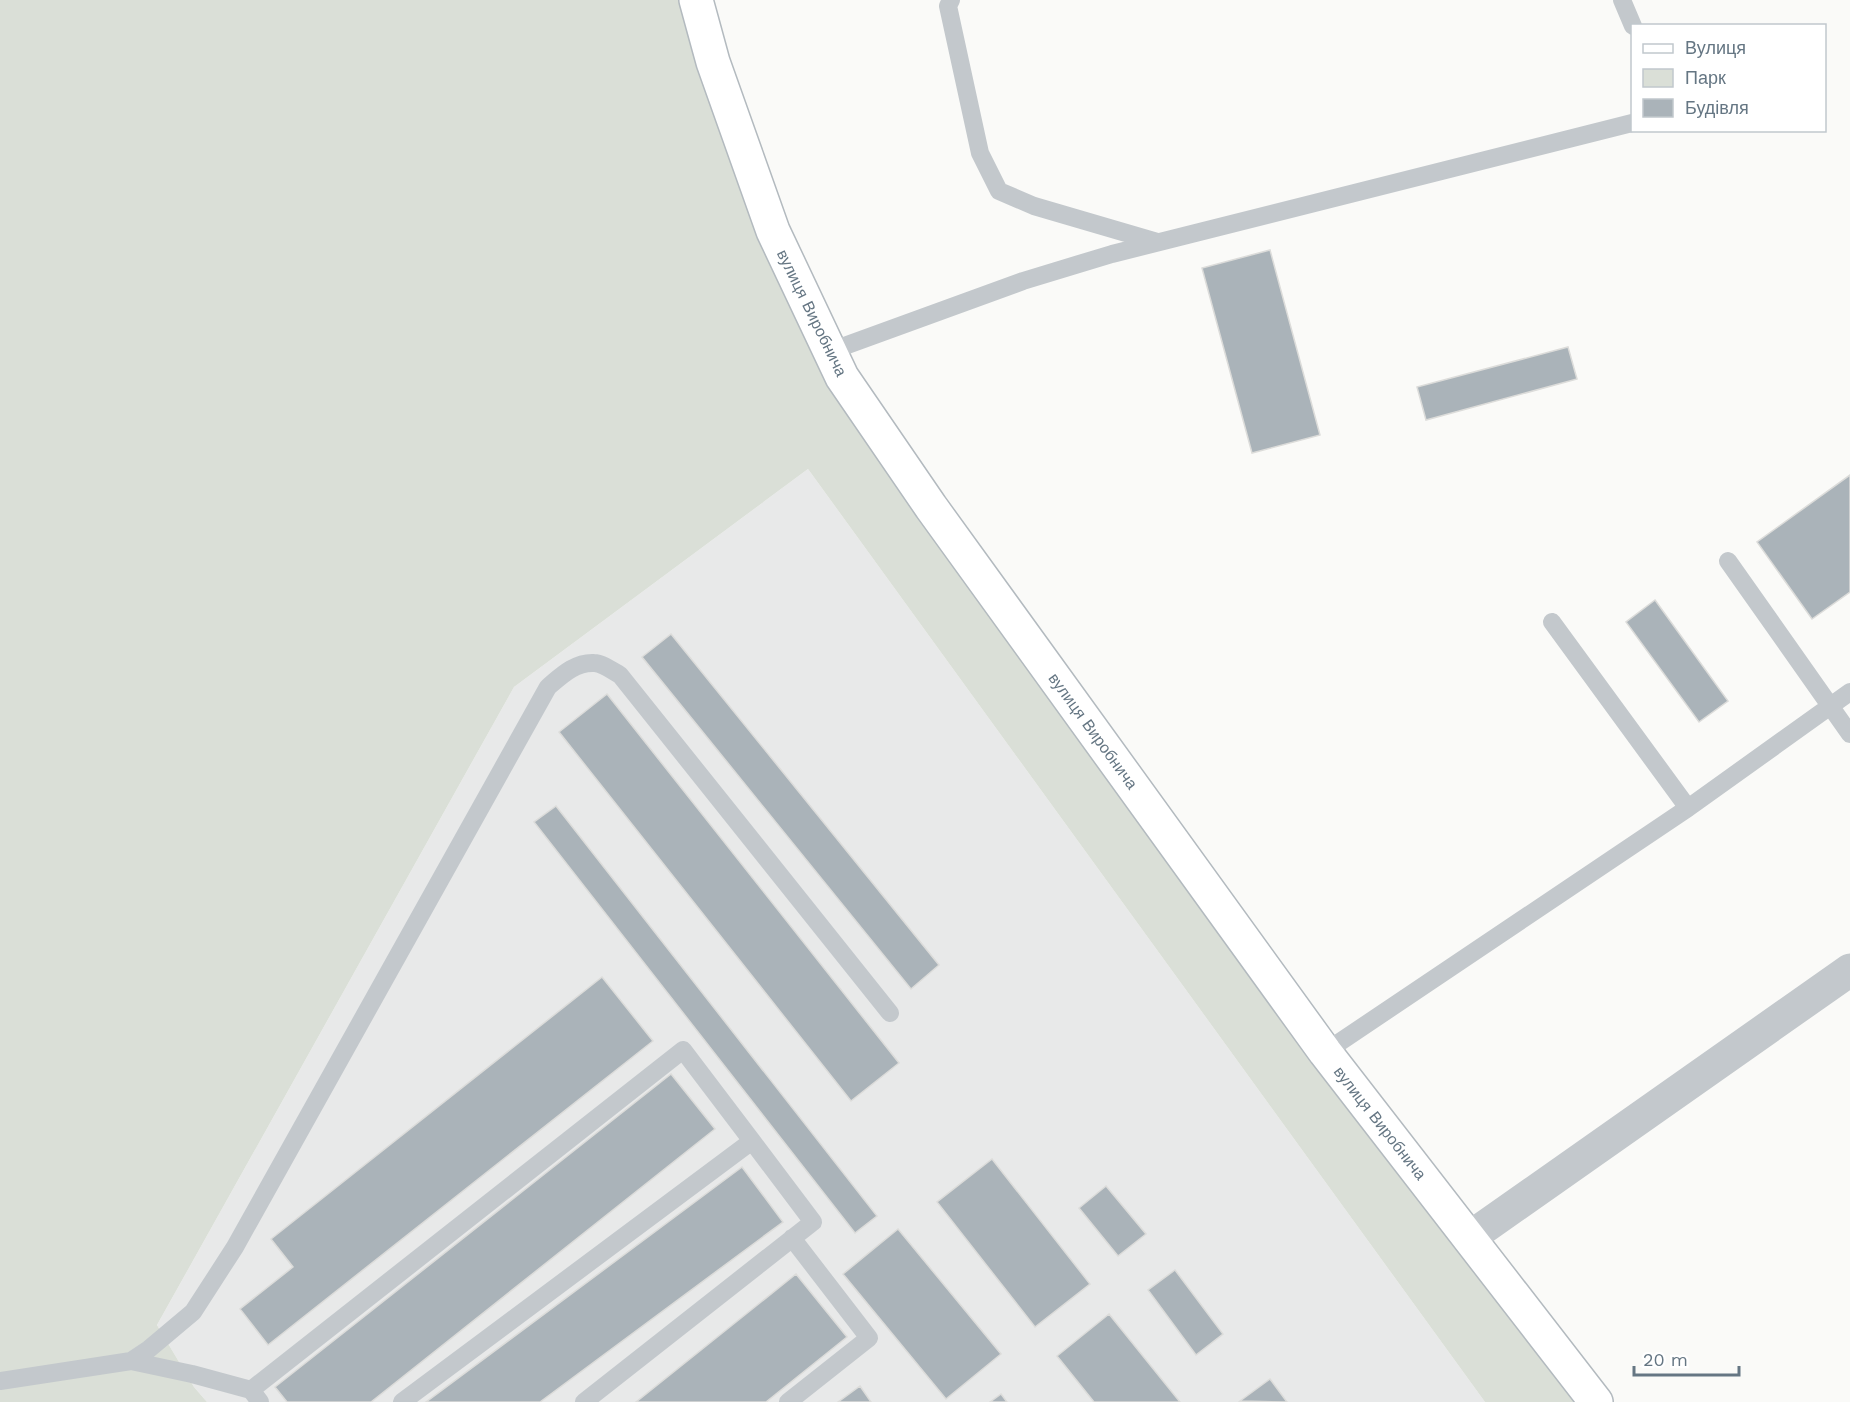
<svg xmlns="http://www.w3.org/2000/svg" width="1850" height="1402" viewBox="0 0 1850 1402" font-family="'Work Sans',sans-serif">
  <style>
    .built { fill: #e8e9e9 }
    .green { fill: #dadfd7 }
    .building { fill: #aab3b9; stroke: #dcdcda; stroke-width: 1.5 }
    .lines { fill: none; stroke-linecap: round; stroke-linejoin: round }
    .secondary-casing { stroke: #b3babf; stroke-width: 36 }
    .lane { stroke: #c3c8cc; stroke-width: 18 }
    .street { stroke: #c3c8cc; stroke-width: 33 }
    .secondary { stroke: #fff; stroke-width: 33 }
    .labels { text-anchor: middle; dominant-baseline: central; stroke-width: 6; stroke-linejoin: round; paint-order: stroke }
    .street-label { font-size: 16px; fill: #657683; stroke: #fff }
  </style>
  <rect width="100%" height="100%" fill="#fafaf8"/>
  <path class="built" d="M 808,469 L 1485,1402 L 207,1402 L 194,1387 L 157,1325 L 514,687 Z"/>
  <path class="green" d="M 0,0 L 696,0 L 828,352 L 1596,1402 L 1485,1402 L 808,469 L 514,687 L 157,1325 L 194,1387 L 207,1402 L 0,1402 Z"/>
  <path class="building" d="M 1270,250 L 1320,435 L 1252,453 L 1202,268 Z
    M 1568,347 L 1577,379 L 1426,420 L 1417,387 Z
    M 1850,475 L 1850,592 L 1812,619 L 1757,542 Z
    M 1655,600 L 1728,701 L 1699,722 L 1626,622 Z
    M 671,634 L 939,965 L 911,989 L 642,657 Z
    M 607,694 L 899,1063 L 851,1101 L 559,732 Z
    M 556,806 L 877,1216 L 855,1233 L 534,822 Z
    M 602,977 L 653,1041 L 268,1345 L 240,1309 L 293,1267 L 271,1239 Z
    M 671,1074 L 715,1129 L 371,1402 L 287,1402 L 275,1387 Z
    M 992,1159 L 1090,1284 L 1035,1327 L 937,1202 Z
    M 742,1167 L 783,1222 L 540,1402 L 426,1402 Z
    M 1106,1186 L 1146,1234 L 1118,1256 L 1079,1208 Z
    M 898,1229 L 1001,1354 L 946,1399 L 843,1274 Z
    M 1175,1270 L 1223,1334 L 1196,1355 L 1148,1290 Z
    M 796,1274 L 847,1337 L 766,1402 L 636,1402 Z
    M 1109,1314 L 1180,1402 L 1094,1402 L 1057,1356 Z
    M 1270,1379 L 1287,1402 L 1240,1401 Z
    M 860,1386 L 871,1402 L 838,1402 Z
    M 1001,1394 L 1007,1402 L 990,1402 Z"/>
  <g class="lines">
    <g class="secondary-casing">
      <path id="secondary" d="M 696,0 L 713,62 L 773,231 L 842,377 L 931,507 L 1325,1052 L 1596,1402"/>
    </g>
    <path class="lane" d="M 951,0 L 948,6 L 980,153 L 999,191 L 1034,206 L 1157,242
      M 1622,0 L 1633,26
      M 828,352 L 1023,281 L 1112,254 L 1632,123
      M 1728,561 L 1850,734
      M 1552,622 L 1688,808
      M 1325,1052 L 1688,808 L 1850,692
      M 131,1361 L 149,1349 L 193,1312 L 235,1247 L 548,687 C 561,676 575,662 594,663 C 602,663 613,671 620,675 L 890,1013
      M 0,1381 L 131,1361 L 192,1374 L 251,1390 L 260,1402
      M 251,1390 L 683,1050 L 752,1141 L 402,1402
      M 584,1402 L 813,1222 L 752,1141
      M 788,1402 L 869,1338 L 792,1238"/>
    <path class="street" d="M 1469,1238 L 1850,970"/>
    <use href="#secondary" class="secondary"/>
  </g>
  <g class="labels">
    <g class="street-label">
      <text transform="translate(812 313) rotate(64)">вулиця Виробнича</text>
      <text transform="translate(1093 731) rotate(54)">вулиця Виробнича</text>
      <text transform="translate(1380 1123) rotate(52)">вулиця Виробнича</text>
    </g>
  </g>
  <rect x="1631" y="24" width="195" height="108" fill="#ffffff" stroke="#c1c8cd" stroke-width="1.5"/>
  <rect x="1643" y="44" width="30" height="9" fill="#ffffff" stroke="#c1c8cd" stroke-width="1.5"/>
  <text x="1685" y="54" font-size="18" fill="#657683">Вулиця</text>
  <rect x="1643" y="69" width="30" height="18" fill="#dadfd7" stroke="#c1c8cd" stroke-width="1.5"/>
  <text x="1685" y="84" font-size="18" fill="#657683">Парк</text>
  <rect x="1643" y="99" width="30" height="18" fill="#aab3b9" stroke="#c1c8cd" stroke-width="1.5"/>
  <text x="1685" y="114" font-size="18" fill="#657683">Будівля</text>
  <path d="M1634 1366v9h105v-9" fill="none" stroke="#657683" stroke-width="3"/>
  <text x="1643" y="1366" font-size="18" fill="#657683" stroke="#ffffff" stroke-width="4.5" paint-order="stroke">20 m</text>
</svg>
